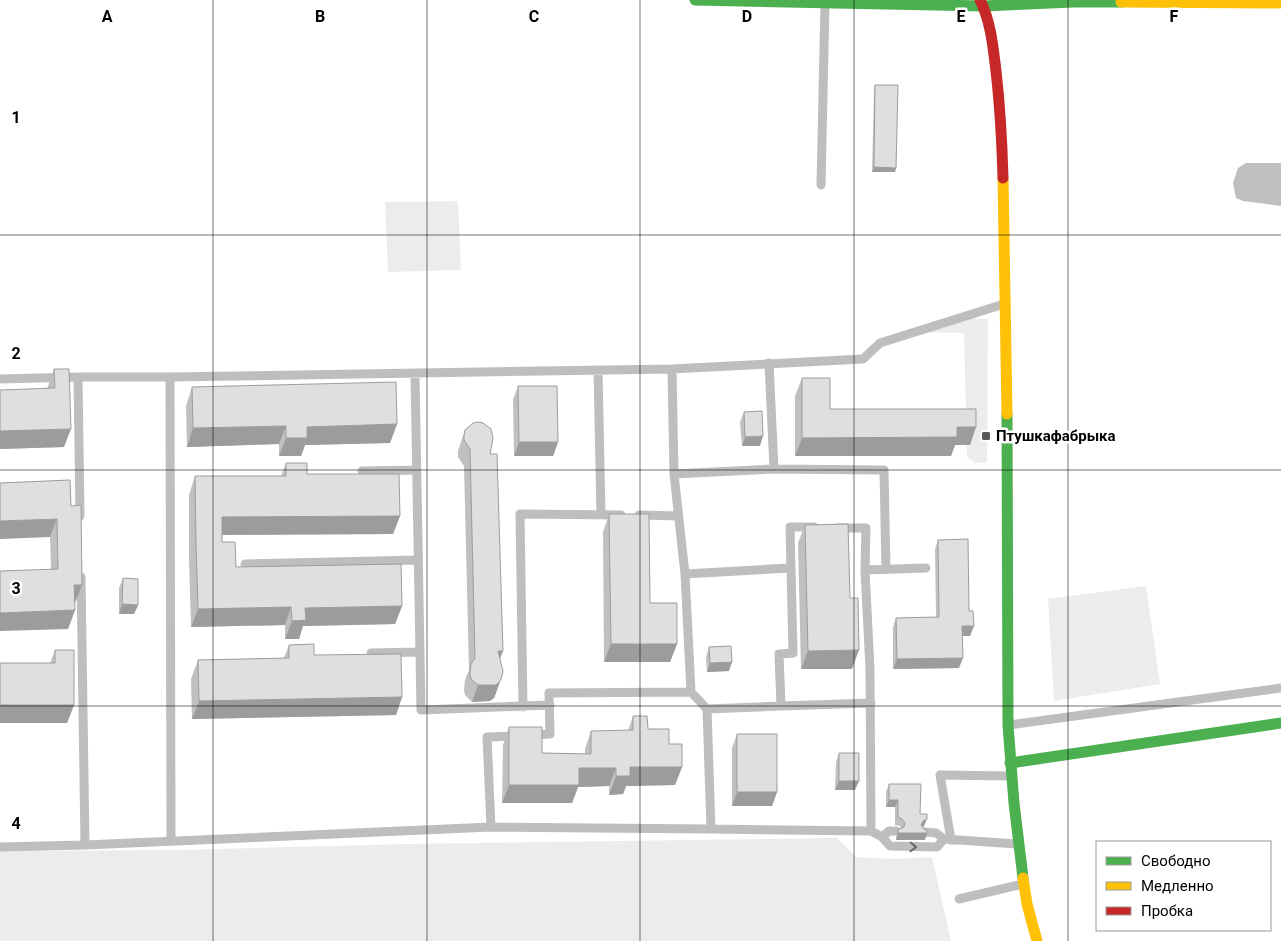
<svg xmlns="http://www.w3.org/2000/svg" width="1281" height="941" viewBox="0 0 1281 941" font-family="Roboto,sans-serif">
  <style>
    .green { fill: #ececec }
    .water { fill: #bfbfbf }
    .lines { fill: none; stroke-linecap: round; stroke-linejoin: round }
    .lane { stroke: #bebebe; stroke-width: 9 }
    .fast { stroke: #4caf50; stroke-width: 11 }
    .slow { stroke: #ffc107; stroke-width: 11 }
    .jam { stroke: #c62828; stroke-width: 11 }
    .wall { fill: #c0c0c0 }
    .shaded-wall { fill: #9c9c9c }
    .building { fill: #dfdfdf; stroke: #9c9c9c }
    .oneway { stroke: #686868 }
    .grid { fill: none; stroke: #000; stroke-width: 1; stroke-opacity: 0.55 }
    .poi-dot { fill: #595959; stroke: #fff; stroke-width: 2 }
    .labels { text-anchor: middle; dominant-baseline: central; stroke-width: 5; stroke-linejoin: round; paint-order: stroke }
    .poi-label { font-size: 15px; font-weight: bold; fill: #000; stroke: #fff; text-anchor: start }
    .grid-label { font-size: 16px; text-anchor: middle; font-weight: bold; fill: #000; stroke: #fff; stroke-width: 5; stroke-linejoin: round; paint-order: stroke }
  </style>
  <rect width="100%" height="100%" fill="#fff"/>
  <path class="green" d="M 458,201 L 461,270 L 388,272 L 385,202 Z
    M 959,318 L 988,319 L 987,462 L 975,463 L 967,457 L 964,333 L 914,332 Z
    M 1146,586 L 1160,684 L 1054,701 L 1048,599 Z
    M 837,838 L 856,857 L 896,859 L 932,857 L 951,941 L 0,941 L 0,851 L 183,850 L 407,844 Z"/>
  <path class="water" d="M 1246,163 L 1281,163 L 1281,206 L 1243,201 L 1236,198 L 1233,183 L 1238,168 Z"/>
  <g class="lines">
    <path class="lane" d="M 821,185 L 825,3
      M 672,369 L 863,359 L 880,343 L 1004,304
      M 598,370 L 601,515
      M 415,374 L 421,710 L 550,705
      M 170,377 L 672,369 L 674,474 L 685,574
      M 0,379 L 78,377
      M 774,469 L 884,470 L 886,569
      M 362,471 L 417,470
      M 674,474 L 774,469 L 769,363
      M 639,515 L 678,516
      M 80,516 L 78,377 L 170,377 L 171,841
      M 814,527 L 790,527 L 793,653 L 779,654 L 781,706 L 871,703
      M 837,528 L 866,528 L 865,570 L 870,669 L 871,831
      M 245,564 L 418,560
      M 865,570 L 926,568
      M 81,577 L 85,845
      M 371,653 L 420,652
      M 691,692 L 685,574 L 790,568
      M 523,707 L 520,514 L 621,515
      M 707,709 L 781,706
      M 1009,725 L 1281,688
      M 491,827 L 487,737 L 517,736
      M 711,829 L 871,831 L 882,837 L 890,846 L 937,847 L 944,839
      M 925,832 L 936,833 L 944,839 L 1017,844
      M 882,837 L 889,831 L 896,831
      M 951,840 L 940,775 L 1011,776
      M 0,847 L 85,845 L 491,827 L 711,829 L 707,709 L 691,692 L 549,693 L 550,734 L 532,735
      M 959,899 L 1023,884"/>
    <path class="fast" d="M 695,0 L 984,6 L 1073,2 L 1121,2
      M 1007,414 L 1008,725 L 1014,803 L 1023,878
      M 1010,763 L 1281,723"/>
    <path class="slow" d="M 1121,2 L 1281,3
      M 1003,178 L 1007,414
      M 1023,878 L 1027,904 L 1037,941"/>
    <path class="jam" d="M 980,0 C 991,22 993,47 996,71 C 1000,106 1002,142 1003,178"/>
  </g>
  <path class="wall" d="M 875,85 L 896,168 L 895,172 L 872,172 L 874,90 Z
    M 54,369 L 64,447 L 0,449 L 0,390 L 47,389 Z
    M 802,378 L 830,409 L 976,427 L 970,445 L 955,445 L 951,456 L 795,456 L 795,396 Z
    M 518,386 L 558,442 L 553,456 L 514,456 L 513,400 Z
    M 192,387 L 397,424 L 390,443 L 305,445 L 301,456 L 279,456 L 279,444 L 187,447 L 186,406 Z
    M 744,412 L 760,446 L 742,446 L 740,422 Z
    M 465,430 L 490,454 L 500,658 L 496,693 L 494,698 L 490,701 L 472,702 L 465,695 L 464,690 L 465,680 L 469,670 L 464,466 L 458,457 L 458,451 Z
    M 286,463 L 307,474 L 400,516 L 393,534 L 222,535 L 222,542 L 236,567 L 402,606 L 395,624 L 303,626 L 299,639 L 285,639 L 285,625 L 191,627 L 189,561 L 189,495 L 195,476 L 281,476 Z
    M 70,480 L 75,610 L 68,629 L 51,569 L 50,537 Z
    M 609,514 L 650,603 L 677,644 L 670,662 L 604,662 L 603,532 Z
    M 805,525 L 850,598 L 852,669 L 801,669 L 798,543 Z
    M 938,540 L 969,611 L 970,636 L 962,636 L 959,668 L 893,669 L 893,627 L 896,618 L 936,617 L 935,549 Z
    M 123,578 L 138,605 L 134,614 L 119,614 L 119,588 Z
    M 289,645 L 314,655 L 402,697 L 396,715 L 192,719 L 191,679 L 198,660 L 284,658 Z
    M 709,647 L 729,671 L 707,672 L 706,657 Z
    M 55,650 L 74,705 L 67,723 L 50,663 Z
    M 633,716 L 648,729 L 669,744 L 682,767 L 675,785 L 626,786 L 623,794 L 609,795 L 609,786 L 578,787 L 572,803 L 502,803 L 503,745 L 509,727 L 542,753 L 585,754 L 585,749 L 591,731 L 628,731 Z
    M 737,734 L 777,792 L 772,806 L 732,806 L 732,748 Z
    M 839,753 L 855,790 L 835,790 L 836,762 Z
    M 889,784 L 920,814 L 924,826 L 923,827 L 925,840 L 896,840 L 896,837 L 898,830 L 901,829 L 900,826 L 895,825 L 895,807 L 886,807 L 886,792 Z"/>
  <path class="shaded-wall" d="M 874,167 L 896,168 L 895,172 L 872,172 Z
    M 397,424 L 390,443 L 305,445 L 301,456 L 279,456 L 286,438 L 307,427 Z
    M 286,426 L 279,444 L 187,447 L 193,428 Z
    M 957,427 L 976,427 L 970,445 L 955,445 L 951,456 L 795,456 L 802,438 Z
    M 71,429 L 64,447 L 0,449 L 0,431 Z
    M 763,436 L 760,446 L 742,446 L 745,437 Z
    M 519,442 L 558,442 L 553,456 L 514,456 Z
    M 400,516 L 393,534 L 215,535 L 222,517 Z
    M 57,519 L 50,537 L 0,539 L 0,521 Z
    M 74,585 L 82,585 L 75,603 Z
    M 122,604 L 138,605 L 134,614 L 119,614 Z
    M 402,606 L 395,624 L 303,626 L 299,639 L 285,639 L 292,621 L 305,608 Z
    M 291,607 L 285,625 L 191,627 L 198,609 Z
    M 75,610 L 68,629 L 0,631 L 0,613 Z
    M 962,626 L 974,626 L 970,636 L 959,636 Z
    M 611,644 L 677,644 L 670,662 L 604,662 Z
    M 859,650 L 852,669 L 801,669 L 808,651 Z
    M 498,651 L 503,651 L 497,667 Z
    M 963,658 L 959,668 L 893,669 L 897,659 Z
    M 732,662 L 729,671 L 707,672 L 710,663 Z
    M 502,676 L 496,693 L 494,698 L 490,701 L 472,702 L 478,685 Z
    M 402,697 L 396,715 L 192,719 L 199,701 Z
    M 0,705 L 74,705 L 67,723 L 0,723 Z
    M 630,767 L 682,767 L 675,785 L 626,786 L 623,794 L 609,795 L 616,776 Z
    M 579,768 L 616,768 L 609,786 L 578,787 L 572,803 L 502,803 L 509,785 Z
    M 839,781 L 859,781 L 855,790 L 835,790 Z
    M 737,792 L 777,792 L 772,806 L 732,806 Z
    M 889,800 L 898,800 L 895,807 L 886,807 Z
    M 927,819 L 924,826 L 920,828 L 923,821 Z
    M 898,833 L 927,833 L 925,840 L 896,840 Z"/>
  <path class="building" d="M 875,85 L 898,85 L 896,168 L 874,167 Z
    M 54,369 L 69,369 L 71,429 L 0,431 L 0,390 L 55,388 Z
    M 802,378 L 830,378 L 830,409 L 976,409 L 976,427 L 957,427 L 957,437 L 802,438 Z
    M 396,382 L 397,424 L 307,427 L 307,438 L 286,438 L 286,426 L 193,428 L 192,387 Z
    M 518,386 L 557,386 L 558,442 L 519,442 Z
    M 762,411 L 763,436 L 745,437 L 744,412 Z
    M 478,422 L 483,423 L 491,429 L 493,438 L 490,454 L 497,454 L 503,651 L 498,651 L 503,671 L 502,676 L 500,681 L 496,685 L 478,685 L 471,679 L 470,674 L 471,664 L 475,658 L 470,449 L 464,440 L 464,435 L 465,430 L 473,423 Z
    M 286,463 L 307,463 L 307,474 L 399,474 L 400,516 L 222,517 L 222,542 L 235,542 L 236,567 L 401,564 L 402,606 L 305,608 L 306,620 L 292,621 L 291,607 L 198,609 L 196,542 L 195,476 L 286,476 Z
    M 70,480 L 71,506 L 81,505 L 82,585 L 74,585 L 75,610 L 0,613 L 0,571 L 58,569 L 57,519 L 0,521 L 0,483 Z
    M 609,514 L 649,514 L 650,603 L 677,603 L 677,644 L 611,644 Z
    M 848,524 L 850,598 L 858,598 L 859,650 L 808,651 L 805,525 Z
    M 968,539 L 969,611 L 973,611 L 974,626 L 962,626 L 963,658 L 897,659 L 896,618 L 939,617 L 938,540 Z
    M 123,578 L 138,579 L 138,605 L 122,604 Z
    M 314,644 L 314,655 L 401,654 L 402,697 L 199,701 L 198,660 L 289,658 L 289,645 Z
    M 731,646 L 732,662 L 710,663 L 709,647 Z
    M 55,650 L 74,650 L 74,705 L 0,705 L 0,663 L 55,663 Z
    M 633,716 L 647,716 L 648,729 L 669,729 L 669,744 L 682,744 L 682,767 L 630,767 L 630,776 L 616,776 L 616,768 L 579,768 L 579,785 L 509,785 L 509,727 L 542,727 L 542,753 L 591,754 L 591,731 L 633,730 Z
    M 737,734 L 777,734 L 777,792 L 737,792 Z
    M 839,753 L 859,753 L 859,781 L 839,781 Z
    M 889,784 L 921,784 L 920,814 L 927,814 L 927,819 L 923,821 L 921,825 L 924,829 L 927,831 L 927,833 L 898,833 L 898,830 L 904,827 L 905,823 L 902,819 L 898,817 L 898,800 L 889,800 Z"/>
  <defs><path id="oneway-chevron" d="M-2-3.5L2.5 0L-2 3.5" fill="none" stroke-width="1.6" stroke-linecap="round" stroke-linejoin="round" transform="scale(1.25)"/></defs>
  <use class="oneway" href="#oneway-chevron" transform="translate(913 847) rotate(2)"/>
  <path class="grid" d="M 213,0 L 213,941M 427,0 L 427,941M 640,0 L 640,941M 854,0 L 854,941M 1068,0 L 1068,941M 0,235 L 1281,235M 0,470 L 1281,470M 0,706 L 1281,706"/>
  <rect class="poi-dot" x="981" y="431" width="10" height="10" rx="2.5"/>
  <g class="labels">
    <g class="poi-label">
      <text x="996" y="436">Птушкафабрыка</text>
    </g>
  </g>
  <g class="grid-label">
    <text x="107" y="22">A</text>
    <text x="320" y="22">B</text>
    <text x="534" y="22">C</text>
    <text x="747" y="22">D</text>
    <text x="961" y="22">E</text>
    <text x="1174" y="22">F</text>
    <text x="16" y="123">1</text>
    <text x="16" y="359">2</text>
    <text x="16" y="594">3</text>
    <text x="16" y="829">4</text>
  </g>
  <rect x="1096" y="841" width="175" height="90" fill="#ffffff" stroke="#999999"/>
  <rect x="1106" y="857" width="25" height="8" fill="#4caf50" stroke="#999999"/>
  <text x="1141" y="866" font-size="15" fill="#000000">Свободно</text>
  <rect x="1106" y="882" width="25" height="8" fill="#ffc107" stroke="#999999"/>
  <text x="1141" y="891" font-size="15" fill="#000000">Медленно</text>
  <rect x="1106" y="907" width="25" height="8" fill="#c62828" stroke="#999999"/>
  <text x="1141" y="916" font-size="15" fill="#000000">Пробка</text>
</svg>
